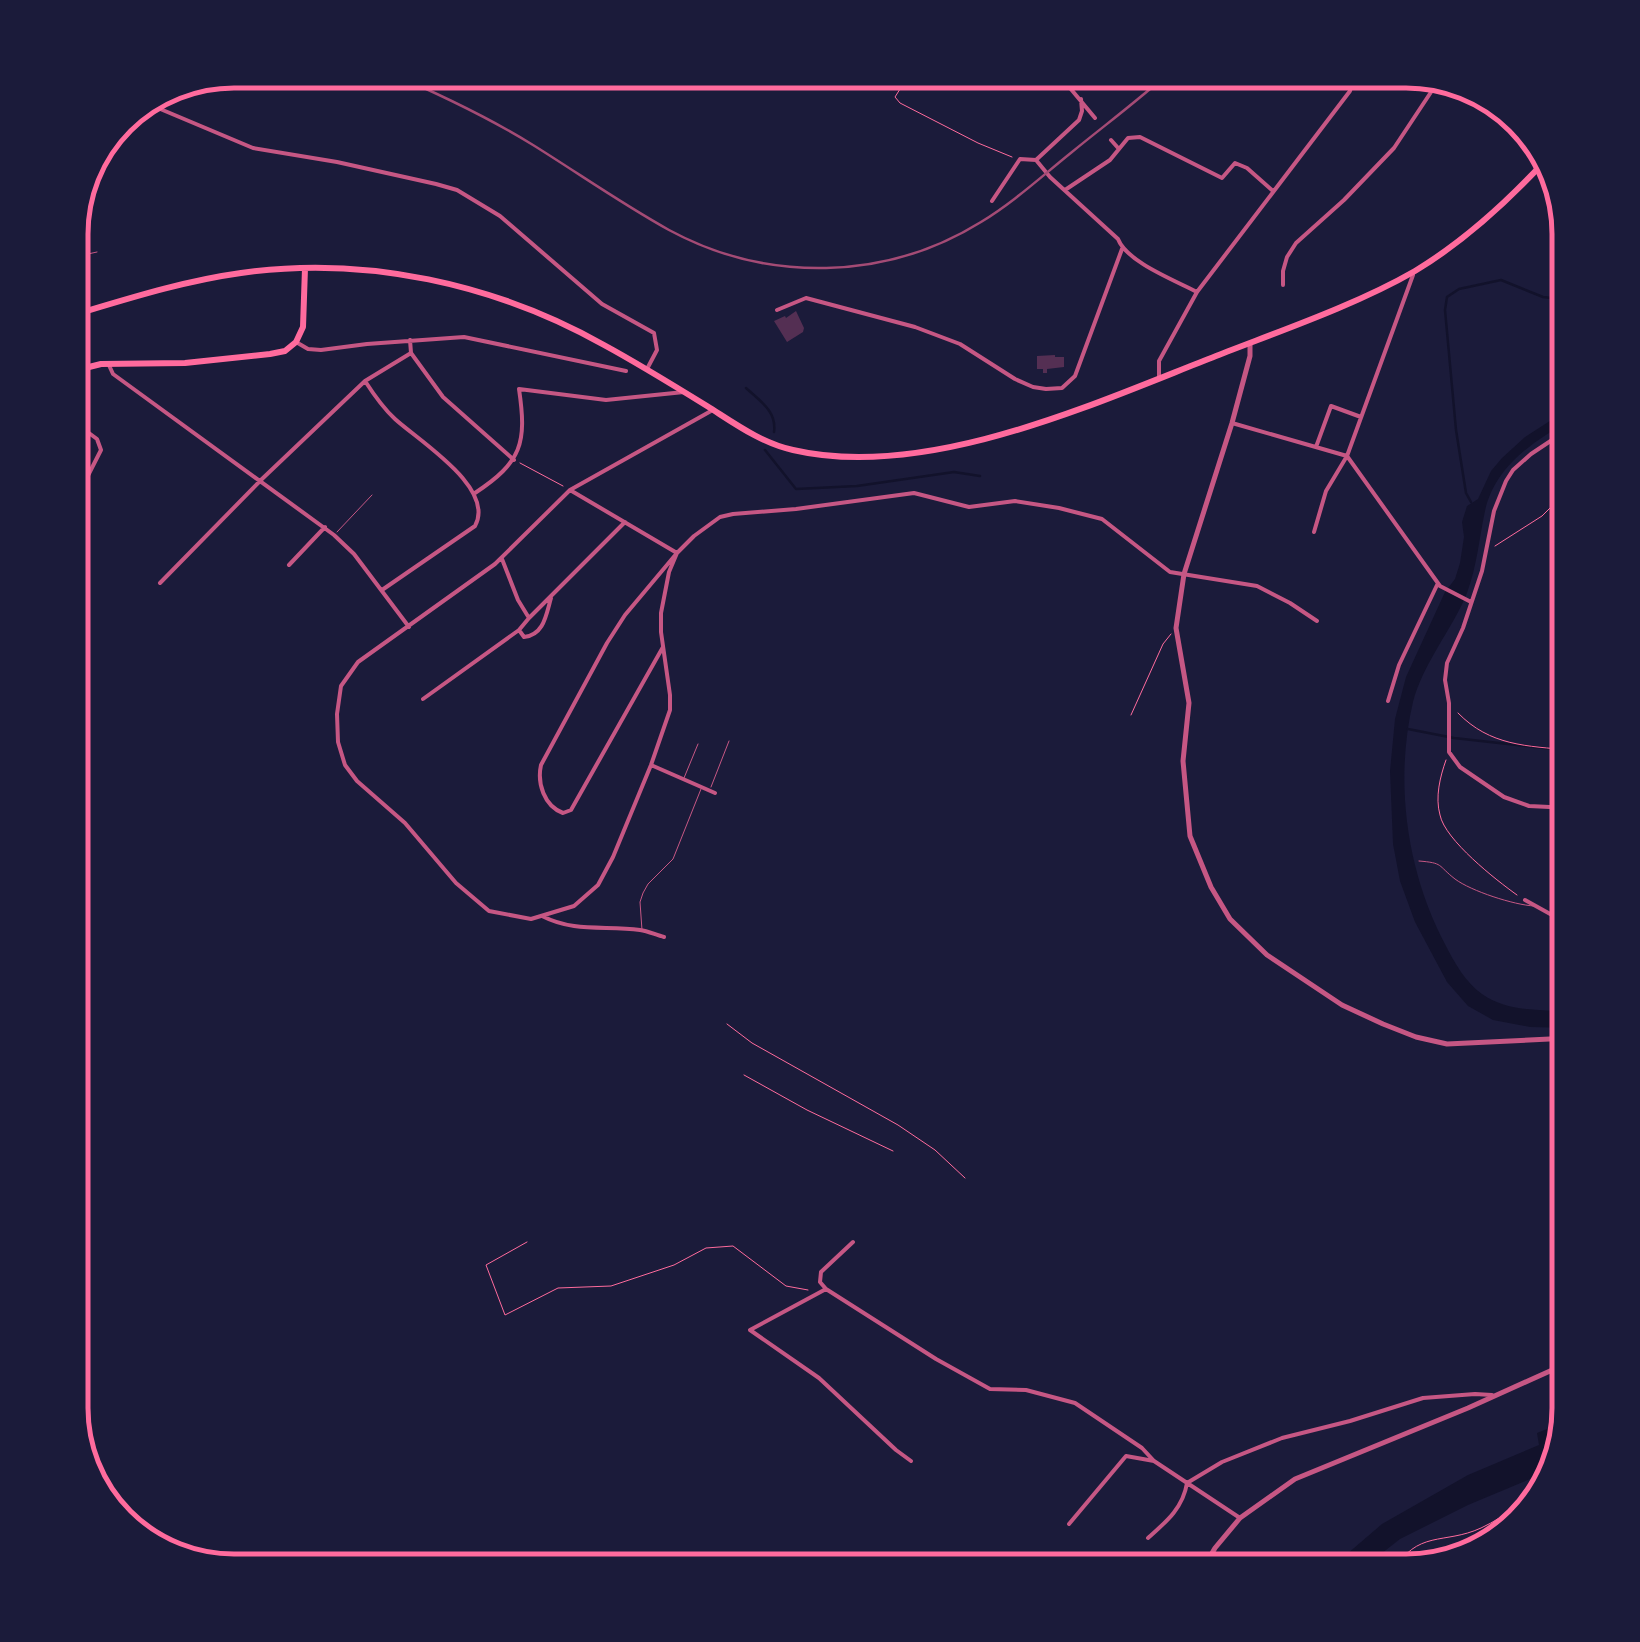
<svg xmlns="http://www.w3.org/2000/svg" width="1640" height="1642" viewBox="0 0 1640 1642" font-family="Commissioner,sans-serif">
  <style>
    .water { fill: #12122b }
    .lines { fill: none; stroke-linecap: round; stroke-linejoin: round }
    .stream { stroke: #12122b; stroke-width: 2.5 }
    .building { fill: #542f53 }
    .path { stroke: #ff6b9d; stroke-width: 1 }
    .service { stroke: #c65784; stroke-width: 1 }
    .minor { stroke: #c65784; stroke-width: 4 }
    .tertiary { stroke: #c65784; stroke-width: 5 }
    .primary { stroke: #ff6b9d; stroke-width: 6 }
    .rail { stroke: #a44b75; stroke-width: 2.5 }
    .rim { fill: none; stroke: #ff6b9d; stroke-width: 5 }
  </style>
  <rect width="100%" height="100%" fill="#1b1b3a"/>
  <path class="water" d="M 1570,408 L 1570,420 C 1533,442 1495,466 1485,511 C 1479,539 1477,566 1467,593 C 1452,630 1423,663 1413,702 C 1394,783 1407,873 1446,946 C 1454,962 1466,983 1482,994 C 1507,1012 1541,1010 1570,1011 L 1570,1028 L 1530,1027 L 1493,1020 L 1468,1006 L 1447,982 L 1415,922 L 1400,881 L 1393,844 L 1390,771 L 1395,719 L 1406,677 L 1445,592 L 1455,579 L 1460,563 L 1464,537 L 1462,522 L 1467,506 L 1478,499 L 1491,471 L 1502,458 L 1525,437 Z
    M 1567,1421 L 1557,1466 L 1547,1472 L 1468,1505 L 1400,1539 L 1358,1572 L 1326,1572 L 1382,1524 L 1468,1475 L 1539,1445 L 1537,1433 Z"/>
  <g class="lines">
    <path class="stream" d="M 746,388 C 760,401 777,411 774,432
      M 765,450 L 796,489 L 857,486 L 954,472 L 980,476
      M 1471,502 L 1466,493 L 1456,430 L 1445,310 L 1447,297 L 1459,289 L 1501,280 L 1543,297 L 1560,299 L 1570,297
      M 1408,729 L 1454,738 L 1570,751"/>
  </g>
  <path class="building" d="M 796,311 L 804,328 L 803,332 L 787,342 L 774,321 L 785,316 L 786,318 Z
    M 1055,355 L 1055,357 L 1064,357 L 1064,367 L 1047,369 L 1047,373 L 1043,373 L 1043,369 L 1037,369 L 1037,356 Z"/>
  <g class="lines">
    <path class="path" d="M 912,70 L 895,97 L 900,103 L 978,143 L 1012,157
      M 520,463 L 563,486
      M 1495,546 L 1542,516 L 1570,488
      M 1458,713 C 1490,746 1527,746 1570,750
      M 1131,715 L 1163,644 L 1171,634
      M 1446,760 C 1440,777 1435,797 1440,815 C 1445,840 1496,880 1517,895
      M 727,1024 L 752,1043 L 898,1125 L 935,1150 L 965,1178
      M 744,1075 L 807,1110 L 893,1151
      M 527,1242 L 486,1265 L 505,1315 L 558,1288 L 611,1286 L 674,1265 L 706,1248 L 733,1246 L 786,1286 L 808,1290
      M 1393,1572 C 1417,1529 1444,1545 1481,1528 C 1507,1516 1531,1495 1554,1478"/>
    <path class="service" d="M 70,258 L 97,252
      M 337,532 L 372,495
      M 684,778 L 698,744
      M 711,787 L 729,741
      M 1419,861 C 1444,863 1437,865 1455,879 C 1471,891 1514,905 1534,906
      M 642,930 L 640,902 L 643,893 L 648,884 L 673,859 L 701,789"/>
    <path class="minor" d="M 1055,70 L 1095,118
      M 146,103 L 253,148 L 337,162 L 436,184 L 457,190 L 500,216 L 602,304 L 654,333 L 657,350 L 647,369
      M 1111,140 L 1119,149
      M 1036,160 L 1050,177 L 1118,239 C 1127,262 1174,280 1197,292
      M 1065,190 L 1110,160 L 1128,138 L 1140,137 L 1222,178 L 1235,163 L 1247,168 L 1273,191
      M 992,201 L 1020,159 L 1036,160 L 1079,120 L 1082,111 L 1081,99
      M 1283,285 L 1283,271 L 1287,257 L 1296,243 L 1344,200 L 1394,148 L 1441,77
      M 777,310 L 806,298 L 915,327 L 960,344 L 1015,379 L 1033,387 L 1046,389 L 1062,388 L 1075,376 L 1122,249
      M 296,342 L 308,349 L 321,350 L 367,344 L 464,337 L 626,371
      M 411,353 L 443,397 L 514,460
      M 108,363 L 113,374 L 334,535 L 354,554 L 409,627
      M 1159,378 L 1159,361 L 1197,292 L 1350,91 L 1356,70
      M 365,381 C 374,395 383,408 395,419 C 419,441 496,488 475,526 L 382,590
      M 1232,423 L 1347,456 L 1440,586 L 1471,602
      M 1570,428 L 1531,454 L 1513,470 L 1506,481 L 1494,511 L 1482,571 L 1463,628 L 1447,663 L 1445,680 L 1449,703 L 1449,752 L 1460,767 L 1504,797 L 1529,806 L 1570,808
      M 1316,447 L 1331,406 L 1361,417
      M 570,490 L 677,553
      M 475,493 C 522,462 527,443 519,389 L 606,400 L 684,392
      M 70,511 L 101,450 L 97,439 L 70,419
      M 1314,532 L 1326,491 L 1347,456 L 1413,275
      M 677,553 L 669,572 L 661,613 L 661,632 L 670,695 L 670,710 L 651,765 L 613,857 L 598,885 L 574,906 L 531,919 L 489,911 L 456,883 L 405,823 L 357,781 L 345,765 L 338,742 L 337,714 L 341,686 L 358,662 L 495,564 L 570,490 L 711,411
      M 502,559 L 518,600 L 529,618
      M 289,565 L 325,527
      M 160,583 L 262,479 L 365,381 L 411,353 L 410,340
      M 551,598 C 546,615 544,635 524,637 L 519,630 L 529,618 L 625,522
      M 663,647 L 571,810 L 563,813 C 544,806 537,783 541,765 L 607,643 L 625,615 L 677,553 L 694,536 L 720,517 L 733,514 L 796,509 L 914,493 L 969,507 L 1015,501 L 1059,508 L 1102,519 L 1170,572 L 1257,586 L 1290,603 L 1317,621
      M 423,699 L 519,630
      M 1388,701 L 1399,665 L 1438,583
      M 651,765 L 715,793
      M 1525,900 L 1570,925
      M 542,916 C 575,933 606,925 640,930 C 648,931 656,935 664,937
      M 853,1242 L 821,1272 L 820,1282 L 826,1289 L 936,1359 L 990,1389 L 1026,1390 L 1075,1403 L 1142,1448 L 1154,1461 L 1240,1518
      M 826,1289 L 750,1330 L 819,1378 L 896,1450 L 911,1461
      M 1069,1524 L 1126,1456 L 1154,1461
      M 1148,1538 C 1166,1522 1183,1508 1187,1483 L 1222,1462 L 1282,1438 L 1350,1421 L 1423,1398 L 1475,1394 L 1492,1395"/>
    <path class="tertiary" d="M 1250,344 L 1250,356 L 1232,423 L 1184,574 L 1176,628 L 1189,703 L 1183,761 L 1190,836 L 1211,887 L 1230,919 L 1267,955 L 1342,1005 L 1383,1024 L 1416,1037 L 1447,1044 L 1570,1038
      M 1201,1572 L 1215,1548 L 1240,1518 L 1295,1479 L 1468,1408 L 1570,1362"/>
    <path class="primary" d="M 70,316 C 127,299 183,281 241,273 C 365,255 496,284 604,345 C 639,364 673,385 707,406 C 734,423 761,443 793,450 C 926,481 1093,404 1216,356 C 1280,331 1356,305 1415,271 C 1463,242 1505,204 1543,163
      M 70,379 L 89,367 L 101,364 L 185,363 L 270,354 L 285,351 L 296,342 L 303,327 L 305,268"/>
    <path class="rail" d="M 383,70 C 435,92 486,116 533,145 C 578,173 622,204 669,230 C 767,283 886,281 981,222 C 1014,202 1042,176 1072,152 C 1105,125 1140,99 1172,70"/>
  </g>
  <path d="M0 0H1640V1642H0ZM234 88H1406A146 146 0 0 1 1552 234V1408A146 146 0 0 1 1406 1554H234A146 146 0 0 1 88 1408V234A146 146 0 0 1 234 88Z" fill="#1b1b3a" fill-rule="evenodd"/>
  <path class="rim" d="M234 88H1406A146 146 0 0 1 1552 234V1408A146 146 0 0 1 1406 1554H234A146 146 0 0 1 88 1408V234A146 146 0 0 1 234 88Z"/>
</svg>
